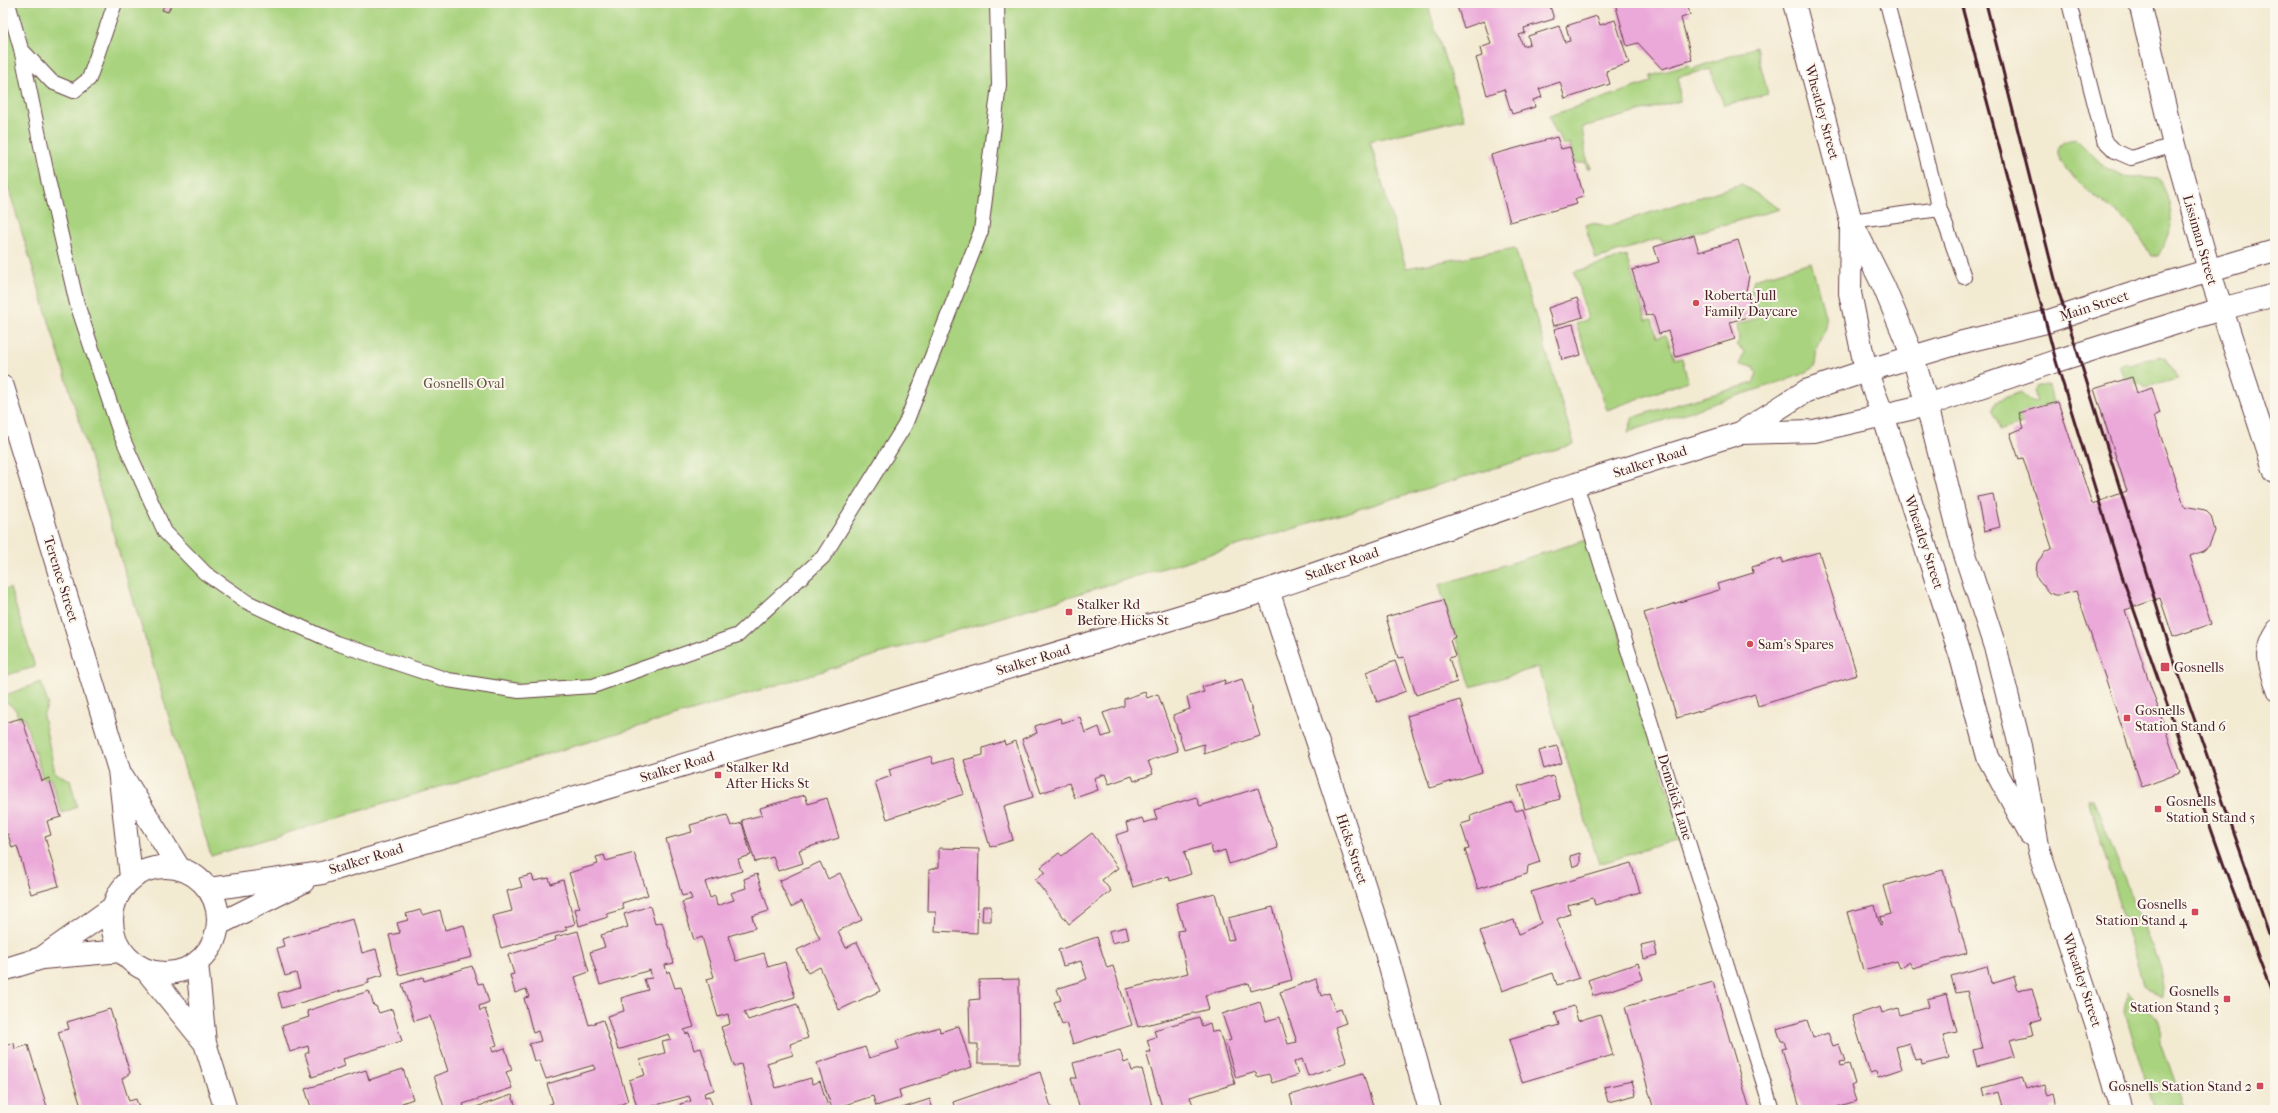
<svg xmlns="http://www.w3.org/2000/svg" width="2278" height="1113" viewBox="0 0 2278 1113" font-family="'IM FELL French Canon',serif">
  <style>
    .green { fill: #a9d37e; stroke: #7a7954 }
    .building { fill: #eba9d9 }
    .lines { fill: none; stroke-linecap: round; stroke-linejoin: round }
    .service-casing { stroke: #633d44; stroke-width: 16 }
    .minor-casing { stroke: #633d44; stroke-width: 24 }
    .tertiary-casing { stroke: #633d44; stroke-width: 24 }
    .secondary-casing { stroke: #633d44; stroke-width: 24 }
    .service { stroke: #fff; stroke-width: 14 }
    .minor { stroke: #fff; stroke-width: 22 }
    .tertiary { stroke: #fff; stroke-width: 22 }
    .secondary { stroke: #fff; stroke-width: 22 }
    .rail { stroke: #4a1f2b; stroke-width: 3 }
    .poi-dot { fill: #d1495b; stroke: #fbf7ec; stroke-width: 1.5 }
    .labels { text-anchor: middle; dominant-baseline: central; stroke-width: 4; stroke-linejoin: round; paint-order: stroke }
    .street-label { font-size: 14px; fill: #4a1f2b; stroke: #fbf7ec }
    .poi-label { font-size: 14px; fill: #4a1f2b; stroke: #fbf7ec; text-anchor: start }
    .park-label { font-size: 14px; fill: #654; stroke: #fbf7ec }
  </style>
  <rect width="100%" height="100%" fill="#fbf7ec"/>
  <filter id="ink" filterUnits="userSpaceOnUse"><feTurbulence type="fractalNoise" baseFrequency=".025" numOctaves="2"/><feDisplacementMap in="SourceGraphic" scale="8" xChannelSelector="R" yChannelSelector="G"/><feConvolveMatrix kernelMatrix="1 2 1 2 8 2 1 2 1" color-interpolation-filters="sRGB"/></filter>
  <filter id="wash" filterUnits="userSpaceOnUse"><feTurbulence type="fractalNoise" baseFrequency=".012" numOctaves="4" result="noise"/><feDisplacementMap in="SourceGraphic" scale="16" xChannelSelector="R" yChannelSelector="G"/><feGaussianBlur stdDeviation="0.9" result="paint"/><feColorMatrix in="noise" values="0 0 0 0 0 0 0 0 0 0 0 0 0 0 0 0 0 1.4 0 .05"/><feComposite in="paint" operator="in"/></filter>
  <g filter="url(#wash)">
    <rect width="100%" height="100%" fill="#f3ead2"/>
    <path class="green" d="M 3,3 L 1427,3 L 1464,119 L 1370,141 L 1406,268 L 1515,248 L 1574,444 L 211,856 L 3,170 Z
      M 1756,47 L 1768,94 L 1724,105 L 1710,69 L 1678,77 L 1680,101 L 1582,127 L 1586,157 L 1591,168 L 1587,168 L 1586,163 L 1574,163 L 1570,144 L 1563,146 L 1559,134 L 1555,133 L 1549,116 L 1651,82 L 1651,76 L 1688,65 L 1692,69 Z
      M 2076,139 L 2108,170 L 2122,176 L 2160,179 C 2174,212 2176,223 2158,256 L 2151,256 C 2145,245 2138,232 2129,223 C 2119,213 2035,159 2064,142 C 2067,140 2073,140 2076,139 Z
      M 1741,184 L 1780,209 L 1662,242 L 1660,238 L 1596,259 L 1585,225 L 1592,223 L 1608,226 Z
      M 1626,256 L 1646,320 L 1652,319 L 1657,337 L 1666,335 L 1675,359 L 1682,358 L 1688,381 L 1607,410 L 1576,324 L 1588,319 L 1574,272 Z
      M 1811,262 L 1826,320 L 1824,332 L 1817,346 L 1815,367 L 1801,375 L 1628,432 L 1633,417 L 1753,383 L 1757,373 L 1754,366 L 1740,365 L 1744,351 L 1736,345 L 1739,341 L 1737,325 L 1760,316 L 1751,293 L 1754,279 Z
      M 2160,356 L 2166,358 L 2178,379 L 2145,387 L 2141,382 L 2129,385 L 2119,366 L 2125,362 L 2129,365 Z
      M 2037,386 L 2049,386 L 2056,415 L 2000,430 L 1993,410 L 1996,401 L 2021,392 L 2031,402 L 2037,401 L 2034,391 Z
      M 1590,539 L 1683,838 L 1599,864 L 1538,667 L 1471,687 L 1439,585 Z
      M 10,588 L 35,667 L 3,676 L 3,590 Z
      M 41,682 L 48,704 L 43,716 L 55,773 L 70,780 L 77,807 L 62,813 L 50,778 L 43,779 L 24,717 L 18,718 L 16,710 L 3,699 L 3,696 Z
      M 2088,799 L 2093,799 L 2160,968 L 2163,988 L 2162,998 L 2143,984 Z
      M 2128,992 L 2138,1004 L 2160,1020 L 2161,1042 L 2185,1110 L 2154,1110 L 2125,1012 Z"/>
    <g id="blocks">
      <path class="building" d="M 165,3 L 172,3 L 168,12 L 162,10 Z
        M 1456,3 L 1549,3 L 1554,19 L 1524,28 L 1525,33 L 1519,35 L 1523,46 L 1530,44 L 1528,36 L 1559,26 L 1565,42 L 1570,41 L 1566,26 L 1597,16 L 1600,25 L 1615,20 L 1629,63 L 1606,71 L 1610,84 L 1565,99 L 1560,82 L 1539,89 L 1542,97 L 1533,100 L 1535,107 L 1512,114 L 1504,89 L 1487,95 L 1476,58 L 1482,56 L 1480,48 L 1491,44 L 1484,21 L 1464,28 Z
        M 1615,3 L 1687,3 L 1690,15 L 1681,18 L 1692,60 L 1662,69 L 1638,43 L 1627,46 Z
        M 1557,137 L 1561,149 L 1570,147 L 1584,197 L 1575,199 L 1577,204 L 1510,222 L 1491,155 Z
        M 1694,235 L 1699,252 L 1738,240 L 1749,276 L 1746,291 L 1754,315 L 1730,322 L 1735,339 L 1676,357 L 1668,331 L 1659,334 L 1653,314 L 1646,316 L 1632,270 L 1659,262 L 1654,247 Z
        M 1577,298 L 1583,317 L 1553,326 L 1548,308 Z
        M 1573,324 L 1581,355 L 1562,360 L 1554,329 Z
        M 2132,377 L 2137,393 L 2152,388 L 2160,413 L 2154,416 L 2184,506 L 2205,510 L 2211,516 L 2215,531 L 2209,546 L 2203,551 L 2190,556 L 2211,624 L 2173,637 L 2160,598 L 2125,610 L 2180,773 L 2142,787 L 2076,591 L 2061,595 L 2056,595 L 2049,593 L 2038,580 L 2036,574 L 2037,563 L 2044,553 L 2052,548 L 2023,458 L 2019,459 L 2010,433 L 2024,428 L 2019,413 L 2058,402 L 2092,504 L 2127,491 L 2094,389 Z
        M 1993,494 L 2000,527 L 1984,531 L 1977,497 Z
        M 1819,552 L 1857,675 L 1758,706 L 1755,694 L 1677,718 L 1644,613 L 1719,590 L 1717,584 L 1753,573 L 1752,567 L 1782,558 L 1782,563 Z
        M 1443,600 L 1455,637 L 1450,640 L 1455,656 L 1449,658 L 1457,682 L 1416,695 L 1404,657 L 1398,658 L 1386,617 Z
        M 1395,661 L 1406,691 L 1377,702 L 1366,672 Z
        M 1242,679 L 1260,736 L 1204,754 L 1204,744 L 1184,750 L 1173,715 L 1190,709 L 1187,697 L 1204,692 L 1202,687 L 1225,680 L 1224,685 Z
        M 1145,692 L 1147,698 L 1158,694 L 1178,751 L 1148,761 L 1153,774 L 1134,781 L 1132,776 L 1109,784 L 1105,774 L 1094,778 L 1098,790 L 1075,798 L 1069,783 L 1041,793 L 1022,739 L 1037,733 L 1035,726 L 1060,718 L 1062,723 L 1080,717 L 1085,733 L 1099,727 L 1102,737 L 1111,734 L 1103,713 L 1124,706 L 1124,699 Z
        M 1460,700 L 1482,772 L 1430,788 L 1407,716 Z
        M 22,718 L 42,781 L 49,778 L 61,817 L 47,821 L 51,835 L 45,837 L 59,886 L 31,894 L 17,846 L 12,848 L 8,834 L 3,836 L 3,723 Z
        M 1004,741 L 1005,745 L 1016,741 L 1033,797 L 1004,806 L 1013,840 L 990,847 L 964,760 L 983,755 L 983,748 Z
        M 1557,746 L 1562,763 L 1544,769 L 1539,751 Z
        M 931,756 L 933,764 L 952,758 L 964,794 L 887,819 L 875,782 L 891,776 L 889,769 Z
        M 1553,776 L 1560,799 L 1525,809 L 1518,786 Z
        M 1258,788 L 1278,848 L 1229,864 L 1225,850 L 1213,854 L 1210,844 L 1184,852 L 1191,874 L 1170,881 L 1169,876 L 1133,887 L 1116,835 L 1128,831 L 1126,823 L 1142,818 L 1144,823 L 1157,819 L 1154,810 L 1196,797 L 1200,806 Z
        M 805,795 L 808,804 L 827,798 L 839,838 L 799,850 L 803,863 L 778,871 L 773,857 L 755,862 L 742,820 L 762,815 L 760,808 Z
        M 1512,802 L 1516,811 L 1523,809 L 1540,862 L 1528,866 L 1527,874 L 1478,889 L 1465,850 L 1469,849 L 1461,824 L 1471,821 L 1470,816 Z
        M 727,815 L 731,826 L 742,823 L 751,855 L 738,859 L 742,871 L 705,882 L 710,898 L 715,896 L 717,906 L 734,900 L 731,893 L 746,888 L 744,879 L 757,874 L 769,911 L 752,916 L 755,928 L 728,936 L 736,961 L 764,953 L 768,967 L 785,962 L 795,997 L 744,1012 L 748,1020 L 797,1004 L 808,1038 L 790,1044 L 793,1055 L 767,1063 L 776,1088 L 811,1078 L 812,1084 L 820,1081 L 829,1110 L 753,1110 L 741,1064 L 734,1066 L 721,1027 L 730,1024 L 728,1014 L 718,1017 L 707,979 L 714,977 L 702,937 L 694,940 L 682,902 L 692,899 L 690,894 L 682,896 L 666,839 L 692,832 L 690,825 Z
        M 1092,833 L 1118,868 L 1102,880 L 1111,891 L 1069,924 L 1035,880 L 1045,872 L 1041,867 L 1059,853 L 1062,856 Z
        M 939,848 L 979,849 L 977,933 L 935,931 L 936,912 L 928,912 L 929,870 L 939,867 Z
        M 634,853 L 648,895 L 622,903 L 624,909 L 606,914 L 608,917 L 579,926 L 575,909 L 580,908 L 569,873 L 598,864 L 596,857 L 604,855 L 606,861 Z
        M 1580,853 L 1580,864 L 1573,867 L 1570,856 Z
        M 820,862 L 828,879 L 840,873 L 862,920 L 838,931 L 846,948 L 857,942 L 880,991 L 839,1010 L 820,967 L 808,973 L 797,950 L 820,939 L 802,901 L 791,907 L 779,881 Z
        M 1631,863 L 1640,892 L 1595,905 L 1593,898 L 1568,905 L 1570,914 L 1557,919 L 1579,978 L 1557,985 L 1553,973 L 1502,991 L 1480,931 L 1514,920 L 1519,934 L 1541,923 L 1531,892 Z
        M 1943,870 L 1967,953 L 1913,968 L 1909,962 L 1900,968 L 1897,961 L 1863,970 L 1847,912 L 1875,905 L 1880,925 L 1882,924 L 1880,917 L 1891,914 L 1883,886 Z
        M 532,875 L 534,881 L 549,878 L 551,884 L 563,880 L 575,924 L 565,927 L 567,930 L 501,948 L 492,916 L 512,911 L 507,891 L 522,887 L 519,878 Z
        M 1215,893 L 1228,940 L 1234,939 L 1228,918 L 1273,907 L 1292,980 L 1251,991 L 1249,983 L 1205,995 L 1209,1009 L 1138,1027 L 1127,989 L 1188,973 L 1177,931 L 1184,930 L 1176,903 Z
        M 650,906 L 655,924 L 662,922 L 674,963 L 665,965 L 667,973 L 669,971 L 675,988 L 681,987 L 694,1027 L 684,1030 L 686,1034 L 689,1033 L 694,1050 L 701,1048 L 714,1090 L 704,1093 L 705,1097 L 709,1096 L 714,1110 L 682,1110 L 680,1104 L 691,1101 L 689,1096 L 638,1110 L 629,1080 L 645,1075 L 640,1060 L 665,1053 L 662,1041 L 671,1039 L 669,1034 L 618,1050 L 607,1016 L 624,1011 L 621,998 L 648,990 L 644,979 L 652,978 L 650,970 L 600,985 L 590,952 L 605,947 L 601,935 L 628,927 L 624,914 Z
        M 983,906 L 991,906 L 991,921 L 982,921 Z
        M 420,910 L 423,915 L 440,910 L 445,930 L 464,925 L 472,957 L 399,975 L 389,935 L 400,933 L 397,923 L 408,920 L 406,914 Z
        M 353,919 L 362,953 L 376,949 L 383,975 L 368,979 L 369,983 L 282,1008 L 278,993 L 300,987 L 296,973 L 285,976 L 277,948 L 284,946 L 282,939 Z
        M 1126,927 L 1129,939 L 1112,943 L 1109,931 Z
        M 578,931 L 589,972 L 575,977 L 589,1025 L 603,1020 L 628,1101 L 614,1108 L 615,1110 L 549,1110 L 547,1105 L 553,1103 L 547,1084 L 596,1069 L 594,1065 L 546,1079 L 539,1060 L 534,1061 L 529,1044 L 541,1041 L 538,1031 L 533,1033 L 524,998 L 529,997 L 526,989 L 515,993 L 510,975 L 514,974 L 508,955 L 556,940 L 555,937 Z
        M 1097,937 L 1107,968 L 1113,966 L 1132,1025 L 1073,1044 L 1066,1023 L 1062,1024 L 1054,1002 L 1061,1000 L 1057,989 L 1087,979 L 1081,961 L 1063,966 L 1058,950 Z
        M 1654,942 L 1657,955 L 1644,959 L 1641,945 Z
        M 1638,963 L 1643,979 L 1593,996 L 1588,980 Z
        M 472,966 L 478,984 L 483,983 L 489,1002 L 479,1006 L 480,1011 L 485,1009 L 497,1045 L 491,1047 L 493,1052 L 505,1048 L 512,1070 L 506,1072 L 512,1088 L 463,1104 L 465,1110 L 445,1110 L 434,1076 L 448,1071 L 430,1016 L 414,1021 L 402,984 L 423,977 L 424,981 Z
        M 1987,966 L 1991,984 L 2014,977 L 2018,991 L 2032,988 L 2041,1020 L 2030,1023 L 2033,1035 L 2010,1040 L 2015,1056 L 1977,1066 L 1973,1050 L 1982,1048 L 1967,991 L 1956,993 L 1951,976 Z
        M 1019,979 L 1020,1063 L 978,1063 L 978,1044 L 970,1044 L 969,1000 L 980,999 L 979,980 Z
        M 1316,979 L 1321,996 L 1329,993 L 1335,1011 L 1341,1009 L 1346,1023 L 1335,1027 L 1347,1062 L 1308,1076 L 1302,1059 L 1294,1062 L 1298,1075 L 1272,1083 L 1269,1074 L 1257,1077 L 1256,1072 L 1236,1078 L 1225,1042 L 1231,1040 L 1222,1014 L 1260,1002 L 1266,1021 L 1280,1017 L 1288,1044 L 1297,1042 L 1280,992 Z
        M 1713,982 L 1750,1110 L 1654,1110 L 1625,1007 Z
        M 369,991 L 374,1006 L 376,1006 L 379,1013 L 392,1009 L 402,1041 L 343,1059 L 345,1066 L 312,1077 L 305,1054 L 309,1052 L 308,1046 L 290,1052 L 282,1026 L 309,1017 L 307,1011 Z
        M 1947,994 L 1957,1032 L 1943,1035 L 1949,1058 L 1922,1065 L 1921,1059 L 1915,1060 L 1909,1043 L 1896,1047 L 1902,1069 L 1878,1077 L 1876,1071 L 1870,1073 L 1852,1016 L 1880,1007 L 1882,1013 L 1898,1008 L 1900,1015 L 1929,1007 L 1927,999 Z
        M 1574,1006 L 1578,1021 L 1600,1014 L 1613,1055 L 1522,1082 L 1509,1040 L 1559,1025 L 1555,1012 Z
        M 110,1009 L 130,1073 L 122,1079 L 129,1101 L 136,1099 L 140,1110 L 82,1110 L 58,1032 L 69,1029 L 67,1022 Z
        M 1199,1017 L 1202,1026 L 1210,1023 L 1212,1032 L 1219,1031 L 1235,1084 L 1190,1097 L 1193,1105 L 1177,1110 L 1163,1110 L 1146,1052 L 1151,1052 L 1147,1040 L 1156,1037 L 1154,1030 Z
        M 1807,1020 L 1813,1038 L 1828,1033 L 1833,1046 L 1839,1044 L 1845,1061 L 1840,1062 L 1841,1066 L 1849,1064 L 1855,1084 L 1851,1086 L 1856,1101 L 1837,1107 L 1838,1110 L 1801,1110 L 1782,1049 L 1786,1048 L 1784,1041 L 1781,1041 L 1777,1029 Z
        M 959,1026 L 972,1067 L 899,1090 L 901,1098 L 876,1106 L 873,1096 L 832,1109 L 817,1063 L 865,1047 L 869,1058 L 899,1049 L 896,1041 L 939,1027 L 940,1032 Z
        M 14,1043 L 15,1049 L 28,1045 L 48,1110 L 3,1110 L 3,1046 Z
        M 1120,1050 L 1124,1063 L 1129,1061 L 1132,1071 L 1142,1069 L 1152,1106 L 1138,1110 L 1080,1110 L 1071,1078 L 1077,1078 L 1073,1063 Z
        M 403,1069 L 413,1099 L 402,1103 L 405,1110 L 312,1110 L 305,1089 L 366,1070 L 369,1080 Z
        M 1040,1072 L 1052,1110 L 955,1110 L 953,1102 Z
        M 1363,1073 L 1374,1110 L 1294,1110 L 1290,1095 Z
        M 2022,1077 L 2026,1089 L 2044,1084 L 2047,1095 L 2053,1093 L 2056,1106 L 2051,1107 L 2052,1110 L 2003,1110 L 1998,1092 L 1985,1096 L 1983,1088 Z
        M 1632,1081 L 1636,1095 L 1608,1102 L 1604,1087 Z
        M 512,1095 L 517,1110 L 467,1110 Z
        M 930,1099 L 933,1110 L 896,1110 Z"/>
    </g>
  </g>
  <g filter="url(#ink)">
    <use href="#blocks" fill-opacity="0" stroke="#633d44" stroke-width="1"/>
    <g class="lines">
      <g class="service-casing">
        <path id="service" d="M 8,3 L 21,49 L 47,175 L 77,304 L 120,433 L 165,532 L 205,573 L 247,602 L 336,643 L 448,680 L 519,691 L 593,686 L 738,635 L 823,557 L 905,425 L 981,231 L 999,85 L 997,3
          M 1887,3 L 1940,209 L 1964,277
          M 2069,3 L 2104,140 L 2115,151 L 2131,158 L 2174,145
          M 21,49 L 52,82 L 74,91 L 89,79 L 115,3
          M 1851,221 L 1940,209
          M 1576,484 L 1772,1110
          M 2275,627 C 2258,652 2266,666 2275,693"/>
      </g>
      <g class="minor-casing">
        <path id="minor" d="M 2140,3 L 2174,145 L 2209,270 L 2275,472"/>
      </g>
      <g class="tertiary-casing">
        <path id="tertiary" d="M 1794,3 L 1851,221 L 1884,287 L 1913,357 L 1927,405 L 1963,548 L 1996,650 L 2020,746 L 2039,851 L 2100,1036 L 2121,1110
          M 1851,226 L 1850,293 L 1866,371 L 1883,415 L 1961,657 L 1988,757 L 2030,834
          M 3,387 L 119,770 L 131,877
          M 123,777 L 179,868
          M 197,963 L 205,1043 L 226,1110
          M 146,970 L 205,1043"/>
      </g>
      <g class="secondary-casing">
        <path id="secondary" d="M 1741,433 L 1814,431 L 1927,405 L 2056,361 L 2221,309 L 2275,295
          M 1268,590 L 1385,949 L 1430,1110
          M112 920a53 53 0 1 1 106 0a53 53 0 1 1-106 0Z
          M 209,889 L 322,873 L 1268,590 L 1576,484 L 1740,433 L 1806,391 L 1866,371 L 1959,343 L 2046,322 L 2156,286 L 2275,251
          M 219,924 L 303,882
          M 43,957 L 112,908
          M 3,970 L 42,958 L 121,951"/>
      </g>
      <use href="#service" class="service"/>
      <use href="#minor" class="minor"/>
      <use href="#tertiary" class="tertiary"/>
      <use href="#secondary" class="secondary"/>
      <path class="rail" d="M 1961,3 L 2056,361 L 2122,576 L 2228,877 L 2275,1001
        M 1986,3 L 2056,283 L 2078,354 L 2171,652 L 2275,951"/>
    </g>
  </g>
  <g class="poi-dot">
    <circle cx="1696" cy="303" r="4"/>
    <rect x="1065" y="608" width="8" height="8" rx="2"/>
    <circle cx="1750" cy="644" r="4"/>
    <rect x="2160" y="662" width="10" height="10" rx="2"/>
    <rect x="2123" y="714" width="8" height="8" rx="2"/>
    <rect x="714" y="771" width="8" height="8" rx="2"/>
    <rect x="2154" y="805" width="8" height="8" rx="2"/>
    <rect x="2191" y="908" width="8" height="8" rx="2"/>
    <rect x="2223" y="995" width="8" height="8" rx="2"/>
    <rect x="2256" y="1082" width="8" height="8" rx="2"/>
  </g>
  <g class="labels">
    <g class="street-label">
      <text transform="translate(1822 112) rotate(75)">Wheatley Street</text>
      <text transform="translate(2200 240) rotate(74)">Lissiman Street</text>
      <text transform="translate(2094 306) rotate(-18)">Main Street</text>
      <text transform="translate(1650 462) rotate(-18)">Stalker Road</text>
      <text transform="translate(1924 542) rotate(72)">Wheatley Street</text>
      <text transform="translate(1342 564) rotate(-19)">Stalker Road</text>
      <text transform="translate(61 579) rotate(73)">Terence Street</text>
      <text transform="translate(1033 660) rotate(-17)">Stalker Road</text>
      <text transform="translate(677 767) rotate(-17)">Stalker Road</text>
      <text transform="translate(1675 797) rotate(73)">Demclick Lane</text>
      <text transform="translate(1352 849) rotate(72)">Hicks Street</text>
      <text transform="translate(366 859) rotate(-17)">Stalker Road</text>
      <text transform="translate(2082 980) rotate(72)">Wheatley Street</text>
    </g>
    <g class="poi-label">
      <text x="1704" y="295">Roberta Jull<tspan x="1704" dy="16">Family Daycare</tspan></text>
      <text x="1077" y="604">Stalker Rd<tspan x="1077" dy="16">Before Hicks St</tspan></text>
      <text x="1758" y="644">Sam’s Spares</text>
      <text x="2174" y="667">Gosnells</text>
      <text x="2135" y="710">Gosnells<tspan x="2135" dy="16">Station Stand 6</tspan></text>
      <text x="726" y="767">Stalker Rd<tspan x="726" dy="16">After Hicks St</tspan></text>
      <text x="2166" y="801">Gosnells<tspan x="2166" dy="16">Station Stand 5</tspan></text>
      <text x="2187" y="904" text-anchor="end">Gosnells<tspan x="2187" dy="16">Station Stand 4</tspan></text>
      <text x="2219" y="991" text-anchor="end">Gosnells<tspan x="2219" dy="16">Station Stand 3</tspan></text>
      <text x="2252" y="1086" text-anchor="end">Gosnells Station Stand 2</text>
    </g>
    <g class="park-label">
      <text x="464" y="383">Gosnells Oval</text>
    </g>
  </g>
  <rect width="2278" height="1113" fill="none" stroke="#fbf7ec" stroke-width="16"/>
</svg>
